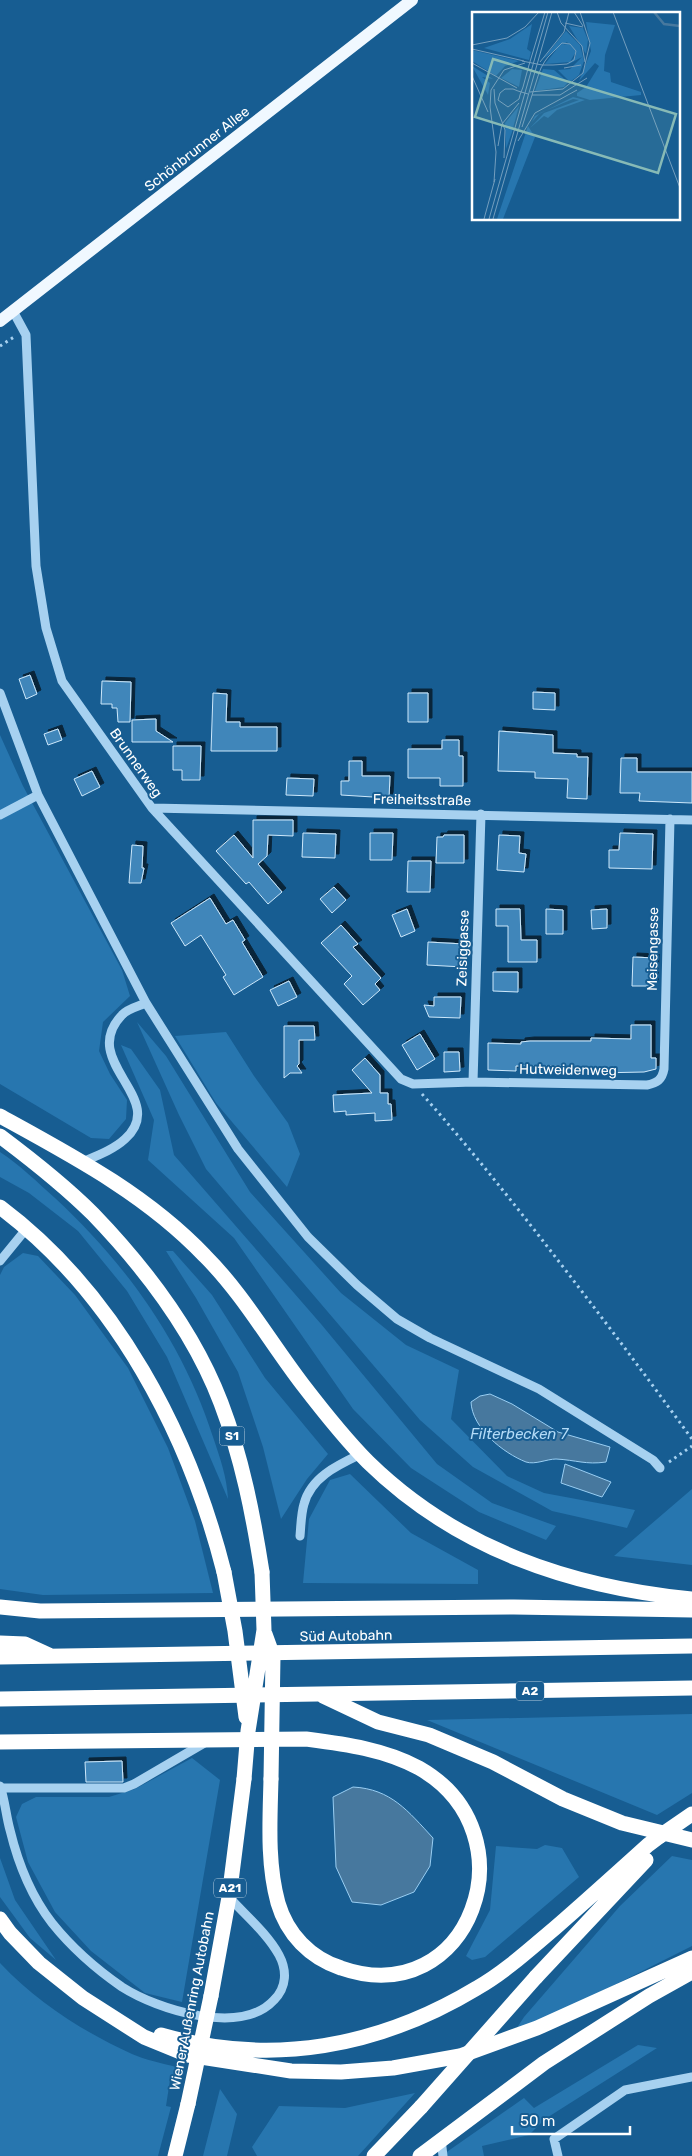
<svg xmlns="http://www.w3.org/2000/svg" width="692" height="2156" viewBox="0 0 692 2156" font-family="Rubik,sans-serif">
  <style>
    .green { fill: #2776af }
    .water { fill: #47789e; stroke: #99cef3 }
    .building { fill: #4086ba; stroke: #cde8fb; filter: url(#shadow) }
    .lines { fill: none; stroke-linecap: round; stroke-linejoin: round }
    .path { stroke: #a7d1f0; stroke-width: 3; stroke-dasharray: 2.5 4; stroke-linecap: butt }
    .minor { stroke: #a7d1f0; stroke-width: 9 }
    .major { stroke: #f0f8ff; stroke-width: 12 }
    .highway { stroke: #fff; stroke-width: 15 }
    .highway-bridge { stroke: #fff; stroke-width: 15 }
    .labels { text-anchor: middle; dominant-baseline: central; stroke-width: 4; stroke-linejoin: round; paint-order: stroke }
    .shield { fill: #175d92; stroke: #b9cede; stroke-width: 1 }
    .shield-label { font-size: 12px; font-weight: bold; fill: #fff }
    .street-label { font-size: 14px; fill: #fff; stroke: #175d92 }
    .water-label { font-size: 15px; font-style: italic; fill: #b3dbf7; stroke: #175d92 }
    .inset-river { fill: none; stroke: #47789e; stroke-width: 2.5 }
    .inset-road { fill: none; stroke: #749ebe; stroke-width: 1 }
    .view { fill: #87bab6; fill-opacity: 0.15; stroke: #87bab6; stroke-width: 2.5 }
    .inset-edge { fill: none; stroke: #fff; stroke-width: 2.5 }
  </style>
  <defs>
    <filter id="shadow"><feDropShadow dx="4" dy="-4" stdDeviation="0" flood-color="#0009"/></filter>
  </defs>
  <rect width="100%" height="100%" fill="#175d92"/>
  <path class="green" d="M 0,735 L 23,786 L 122,970 L 130,996 L 103,1022 L 99,1051 L 110,1074 L 127,1100 L 126,1119 L 109,1139 L 91,1138 L 0,1084 Z
    M 137,1022 L 166,1056 L 250,1192 L 341,1293 L 406,1345 L 459,1370 L 451,1419 L 507,1476 L 544,1493 L 635,1510 L 627,1528 L 552,1511 L 473,1467 L 420,1420 L 206,1169 L 179,1115 Z
    M 226,1032 L 254,1076 L 288,1123 L 300,1154 L 287,1187 L 216,1103 L 175,1036 Z
    M 121,1045 L 131,1049 L 160,1090 L 174,1155 L 321,1324 L 437,1464 L 492,1503 L 556,1526 L 546,1540 L 479,1512 L 411,1468 L 353,1409 L 234,1238 L 148,1160 L 154,1120 Z
    M 0,1152 C 20,1165 37,1182 55,1198 C 127,1265 183,1343 213,1437 C 220,1458 227,1477 228,1499 L 167,1357 L 127,1291 L 78,1231 L 29,1193 L 0,1177 Z
    M 166,1251 L 173,1251 L 212,1295 L 265,1378 L 328,1454 L 307,1479 L 281,1519 L 263,1447 L 238,1372 L 196,1298 Z
    M 23,1253 L 38,1256 L 75,1295 L 128,1368 L 168,1448 L 195,1521 L 213,1593 L 43,1595 L 0,1589 L 0,1275 L 4,1267 Z
    M 350,1474 L 411,1533 L 478,1570 L 478,1584 L 303,1583 L 309,1519 L 330,1480 Z
    M 692,1489 L 692,1565 L 614,1556 Z
    M 692,1714 L 692,1793 L 657,1815 L 427,1720 Z
    M 192,1758 L 220,1780 L 182,2002 L 145,1993 L 91,1951 L 55,1912 L 28,1862 L 16,1817 L 22,1804 L 36,1797 L 109,1797 L 135,1789 Z
    M 545,1845 L 562,1848 L 579,1877 L 485,1957 L 472,1960 L 466,1956 L 490,1910 L 496,1846 L 537,1849 Z
    M 672,1856 L 692,1860 L 692,1946 L 511,2037 L 524,2017 L 620,1906 Z
    M 0,1858 L 15,1900 L 56,1960 L 30,1938 L 0,1897 Z
    M 0,1963 C 38,2003 82,2031 132,2054 C 145,2060 162,2063 176,2067 L 173,2081 L 170,2080 L 166,2106 L 171,2107 L 158,2156 L 0,2156 Z
    M 638,2045 L 657,2048 L 545,2119 L 529,2135 L 482,2146 L 484,2156 L 441,2156 L 524,2098 L 534,2108 Z
    M 220,2089 L 237,2114 L 227,2156 L 203,2156 Z
    M 415,2093 L 358,2156 L 257,2156 L 252,2147 L 279,2106 L 345,2108 Z"/>
  <path class="water" d="M 490,1394 L 512,1404 L 558,1432 L 610,1447 L 606,1462 C 586,1465 576,1460 556,1459 C 547,1459 535,1465 526,1462 C 503,1453 472,1428 471,1402 L 480,1396 Z
    M 565,1464 L 611,1482 L 602,1497 L 561,1483 Z
    M 353,1787 C 391,1789 408,1811 433,1838 L 430,1866 L 414,1892 L 381,1905 L 352,1902 L 336,1867 L 333,1797 Z"/>
  <path class="building" d="M 30,675 L 37,694 L 26,699 L 19,679 Z
    M 102,681 L 131,682 L 130,722 L 118,722 L 117,708 L 112,708 L 112,704 L 101,704 Z
    M 533,692 L 555,693 L 555,710 L 533,709 Z
    M 213,693 L 227,694 L 226,722 L 240,722 L 240,727 L 277,727 L 277,751 L 211,751 Z
    M 408,693 L 428,693 L 428,722 L 408,722 Z
    M 156,719 L 156,731 L 173,742 L 132,742 L 132,720 Z
    M 58,729 L 62,740 L 48,745 L 44,734 Z
    M 499,731 L 553,735 L 553,753 L 577,754 L 577,757 L 588,757 L 587,799 L 567,798 L 568,779 L 535,778 L 535,772 L 498,771 Z
    M 442,740 L 459,740 L 459,756 L 463,756 L 463,786 L 440,786 L 440,778 L 408,778 L 408,749 L 442,749 Z
    M 173,746 L 201,746 L 200,780 L 182,780 L 182,770 L 173,770 Z
    M 621,758 L 637,758 L 637,772 L 692,772 L 692,803 L 639,801 L 640,793 L 620,793 Z
    M 349,761 L 362,761 L 362,776 L 390,776 L 389,798 L 341,795 L 341,781 L 349,781 Z
    M 92,771 L 100,787 L 82,796 L 74,779 Z
    M 287,778 L 314,779 L 313,796 L 286,795 Z
    M 253,820 L 293,820 L 293,836 L 268,835 L 267,856 L 258,864 L 282,892 L 268,904 L 249,882 L 246,884 L 216,851 L 234,835 L 253,858 Z
    M 303,833 L 336,834 L 335,858 L 302,857 Z
    M 370,833 L 393,833 L 392,860 L 370,860 Z
    M 620,833 L 653,834 L 652,869 L 609,868 L 609,850 L 619,850 Z
    M 444,835 L 464,835 L 464,863 L 436,863 L 437,837 L 443,837 Z
    M 499,835 L 520,836 L 519,853 L 526,854 L 524,872 L 497,870 Z
    M 132,845 L 143,846 L 142,868 L 144,868 L 141,883 L 129,883 Z
    M 408,861 L 431,861 L 430,892 L 407,892 Z
    M 334,887 L 346,900 L 332,913 L 320,899 Z
    M 210,898 L 226,924 L 233,920 L 245,940 L 242,942 L 263,977 L 234,995 L 223,977 L 226,975 L 201,935 L 185,946 L 171,923 Z
    M 407,909 L 415,931 L 401,937 L 392,915 Z
    M 496,909 L 520,909 L 521,940 L 537,940 L 537,962 L 508,962 L 508,926 L 496,926 Z
    M 546,909 L 563,910 L 563,934 L 546,934 Z
    M 607,909 L 607,928 L 592,929 L 591,910 Z
    M 341,925 L 358,944 L 353,947 L 381,978 L 375,984 L 380,990 L 363,1005 L 344,984 L 352,976 L 321,943 Z
    M 428,942 L 464,944 L 463,967 L 427,965 Z
    M 633,957 L 655,958 L 654,986 L 632,986 Z
    M 493,972 L 518,972 L 518,992 L 493,991 Z
    M 289,981 L 297,997 L 278,1006 L 270,990 Z
    M 434,997 L 461,997 L 460,1018 L 429,1017 L 424,1005 L 434,1006 Z
    M 631,1025 L 651,1025 L 651,1058 L 656,1058 L 656,1069 L 644,1072 L 596,1073 L 596,1070 L 562,1070 L 562,1066 L 516,1066 L 516,1071 L 488,1070 L 488,1043 L 521,1044 L 521,1042 L 530,1041 L 591,1041 L 591,1038 L 631,1039 Z
    M 284,1026 L 314,1026 L 315,1040 L 299,1040 L 299,1064 L 297,1066 L 302,1073 L 290,1073 L 284,1078 Z
    M 420,1034 L 435,1059 L 417,1070 L 402,1045 Z
    M 444,1052 L 459,1052 L 460,1071 L 444,1072 Z
    M 365,1058 L 380,1075 L 380,1093 L 388,1093 L 388,1104 L 391,1104 L 392,1120 L 375,1121 L 375,1113 L 346,1115 L 346,1111 L 334,1112 L 333,1095 L 372,1093 L 352,1070 Z
    M 122,1761 L 123,1782 L 86,1782 L 85,1762 Z"/>
  <g class="lines">
    <path class="path" d="M 0,346 L 14,337
      M 422,1094 C 462,1139 499,1185 536,1232 C 589,1300 641,1369 692,1439
      M 669,1462 L 692,1446"/>
    <path class="minor" d="M 13,311 L 26,335 L 36,566 L 46,628 L 62,681 L 152,808 L 401,1079 L 413,1084 L 473,1082 L 647,1085 C 657,1083 662,1080 664,1069 L 670,819
      M 0,693 L 38,795 L 146,1003 L 238,1149 L 308,1237 L 357,1285 L 397,1319 L 430,1338 L 539,1389 L 653,1460 L 660,1468
      M 152,808 L 692,820
      M 0,815 L 38,795
      M 473,1082 L 481,814
      M 82,1162 C 96,1156 113,1150 125,1139 C 170,1098 77,1062 122,1015 C 127,1009 139,1006 146,1003
      M 0,1261 L 27,1228
      M 300,1536 C 301,1525 301,1514 304,1504 C 311,1477 338,1465 361,1454
      M 0,1786 C 5,1800 6,1816 10,1830 C 18,1863 31,1896 52,1923 C 72,1948 96,1969 122,1987 C 158,2010 241,2036 274,2000 C 287,1987 287,1970 279,1955 C 267,1933 245,1915 229,1897
      M 1,1788 L 124,1788 L 134,1784 L 206,1742
      M 441,2139 L 443,2156
      M 558,2156 L 554,2139 L 625,2090 L 692,2077"/>
    <path class="major" d="M 0,321 L 412,0"/>
    <path class="highway" d="M 0,1116 C 73,1156 147,1195 205,1256 C 243,1294 270,1342 303,1385 C 323,1411 344,1438 368,1462 C 457,1549 570,1587 692,1599
      M 0,1136 C 32,1160 64,1185 93,1214 C 145,1268 194,1332 221,1403 C 242,1458 253,1514 262,1572
      M 0,1207 C 116,1294 189,1434 224,1572
      M 0,1607 L 40,1611 L 514,1607 L 692,1610
      M 0,1643 L 25,1644 L 49,1655
      M 0,1657 L 692,1646
      M 323,1696 L 378,1722 L 429,1735 L 493,1762 L 563,1799 L 622,1823 L 692,1840
      M 0,1699 L 692,1688
      M 0,1742 L 306,1739 C 344,1744 384,1749 419,1768 C 535,1834 470,2013 341,1968 C 310,1958 287,1934 278,1903 C 267,1863 270,1820 271,1779
      M 0,1919 L 10,1933 L 39,1963 L 83,1998 L 144,2037 L 188,2055 L 291,2071 L 341,2072 L 393,2068 L 460,2056 L 537,2028 L 692,1958
      M 536,1977 L 646,1860
      M 211,1996 L 229,1897 L 244,1779
      M 161,2035 C 272,2067 379,2047 477,1988 C 505,1972 530,1949 555,1928 C 586,1901 617,1873 648,1845 L 660,1836
      M 175,2156 L 188,2104
      M 374,2156 L 421,2107
      M 420,2156 L 544,2063 L 649,1996 L 692,1972"/>
    <path class="highway-bridge" d="M 224,1572 L 235,1631 L 246,1717
      M 265,1634 L 273,1656 L 271,1779
      M 244,1779 L 248,1731 L 264,1630 L 262,1572
      M 660,1836 L 692,1814
      M 188,2104 L 211,1996
      M 421,2107 L 536,1977"/>
  </g>
  <g class="labels">
    <g class="shield">
      <rect x="219.5" y="1426.5" width="25" height="19" rx="4"/>
      <rect x="516" y="1681.5" width="28" height="19" rx="4"/>
      <rect x="214" y="1878.5" width="32" height="19" rx="4"/>
    </g>
    <g class="shield-label">
      <text x="232" y="1436">S1</text>
      <text x="530" y="1691">A2</text>
      <text x="230" y="1888">A21</text>
    </g>
    <g class="street-label">
      <text transform="translate(197 149) rotate(-38)">Schönbrunner Allee</text>
      <text transform="translate(136 763) rotate(55)">Brunnerweg</text>
      <text transform="translate(422 800) rotate(1)">Freiheitsstraße</text>
      <text transform="translate(463 948) rotate(-88)">Zeisiggasse</text>
      <text transform="translate(653 949) rotate(-89)">Meisengasse</text>
      <text transform="translate(568 1070) rotate(1)">Hutweidenweg</text>
      <text transform="translate(346 1636) rotate(-1)">Süd Autobahn</text>
      <text transform="translate(192 2001) rotate(-79)">Wiener Außenring Autobahn</text>
    </g>
    <g class="water-label">
      <text x="519" y="1434">Filterbecken 7</text>
    </g>
  </g>
  <g transform="translate(472 12)">
    <rect width="208" height="208" fill="#175d92"/>
    <path d="M 114,10 L 143,13 L 133,43 L 132,59 L 138,61 L 139,70 L 169,80 L 169,83 L 118,88 L 105,84 L 105,81 L 114,75 L 127,54 L 123,51 L 107,69 L 119,39 ZM 60,12 L 55,37 L 59,40 L 57,48 L 12,36 L 38,27 ZM 97,14 L 111,16 L 116,28 L 114,42 ZM 94,19 L 108,33 L 112,49 L 107,63 L 98,70 L 86,58 L 98,57 L 110,45 L 95,53 L 104,44 L 95,30 L 71,47 ZM 96,32 L 103,41 L 98,50 L 73,52 L 88,33 ZM 0,38 L 47,49 L 33,54 L 24,64 L 0,49 ZM 0,54 L 21,67 L 10,65 L 18,71 L 16,83 ZM 40,57 L 50,58 L 47,75 L 29,66 ZM 71,57 L 82,58 L 96,70 L 92,75 L 63,79 ZM 101,85 L 113,88 L 85,98 L 76,106 L 72,104 L 58,116 L 72,101 L 107,88 L 101,87 L 68,101 L 60,110 L 63,104 ZM 47,94 L 40,120 L 34,137 L 33,111 ZM 56,114 L 63,125 L 31,207 L 25,207 Z" fill="#2776af"/>
    <path class="inset-river" d="M 182,0 L 192,12 L 208,14"/>
    <path class="inset-road" d="M 85,0 L 89,11 L 110,34 L 113,50M 102,0 L 111,14M 141,0 L 208,176M 93,11 L 111,15M 0,33 L 35,26 L 53,15 L 67,0M 0,37 L 52,49M 50,49 L 70,53 L 81,53 L 95,52 L 102,48 L 104,39 L 98,32 L 90,31 L 76,45 L 73,49 L 69,56 L 66,64 L 50,115M 68,50 L 92,20 L 97,0M 0,51 L 45,76M 92,56 L 109,53M 0,64 L 16,100M 22,77 L 23,91 L 33,118 L 32,146M 58,80 L 91,77 L 111,61 L 118,31 L 108,0M 56,82 L 46,79 L 41,77 L 33,77 L 28,81 L 26,88 L 36,95 L 47,87 L 48,83 L 51,75 L 57,53 L 73,0M 60,83 L 88,83 L 115,66M 46,129 L 63,101 L 105,78M 26,134 L 30,112 L 47,91M 22,170 L 24,140 L 18,95 L 19,78 L 32,58 L 53,51M 12,207 L 23,167M 17,207 L 76,0M 21,207 L 80,0"/>
    <path class="view" d="M 21,47 L 204,102 L 186,161 L 3,105 Z"/>
    <rect width="208" height="208" class="inset-edge"/>
  </g>
  <path d="M512 2126v8h118v-8" fill="none" stroke="#ffffff" stroke-width="2.5"/>
  <text x="520" y="2126" font-size="15" fill="#ffffff" stroke="#175d92" stroke-width="4" paint-order="stroke">50 m</text>
</svg>
